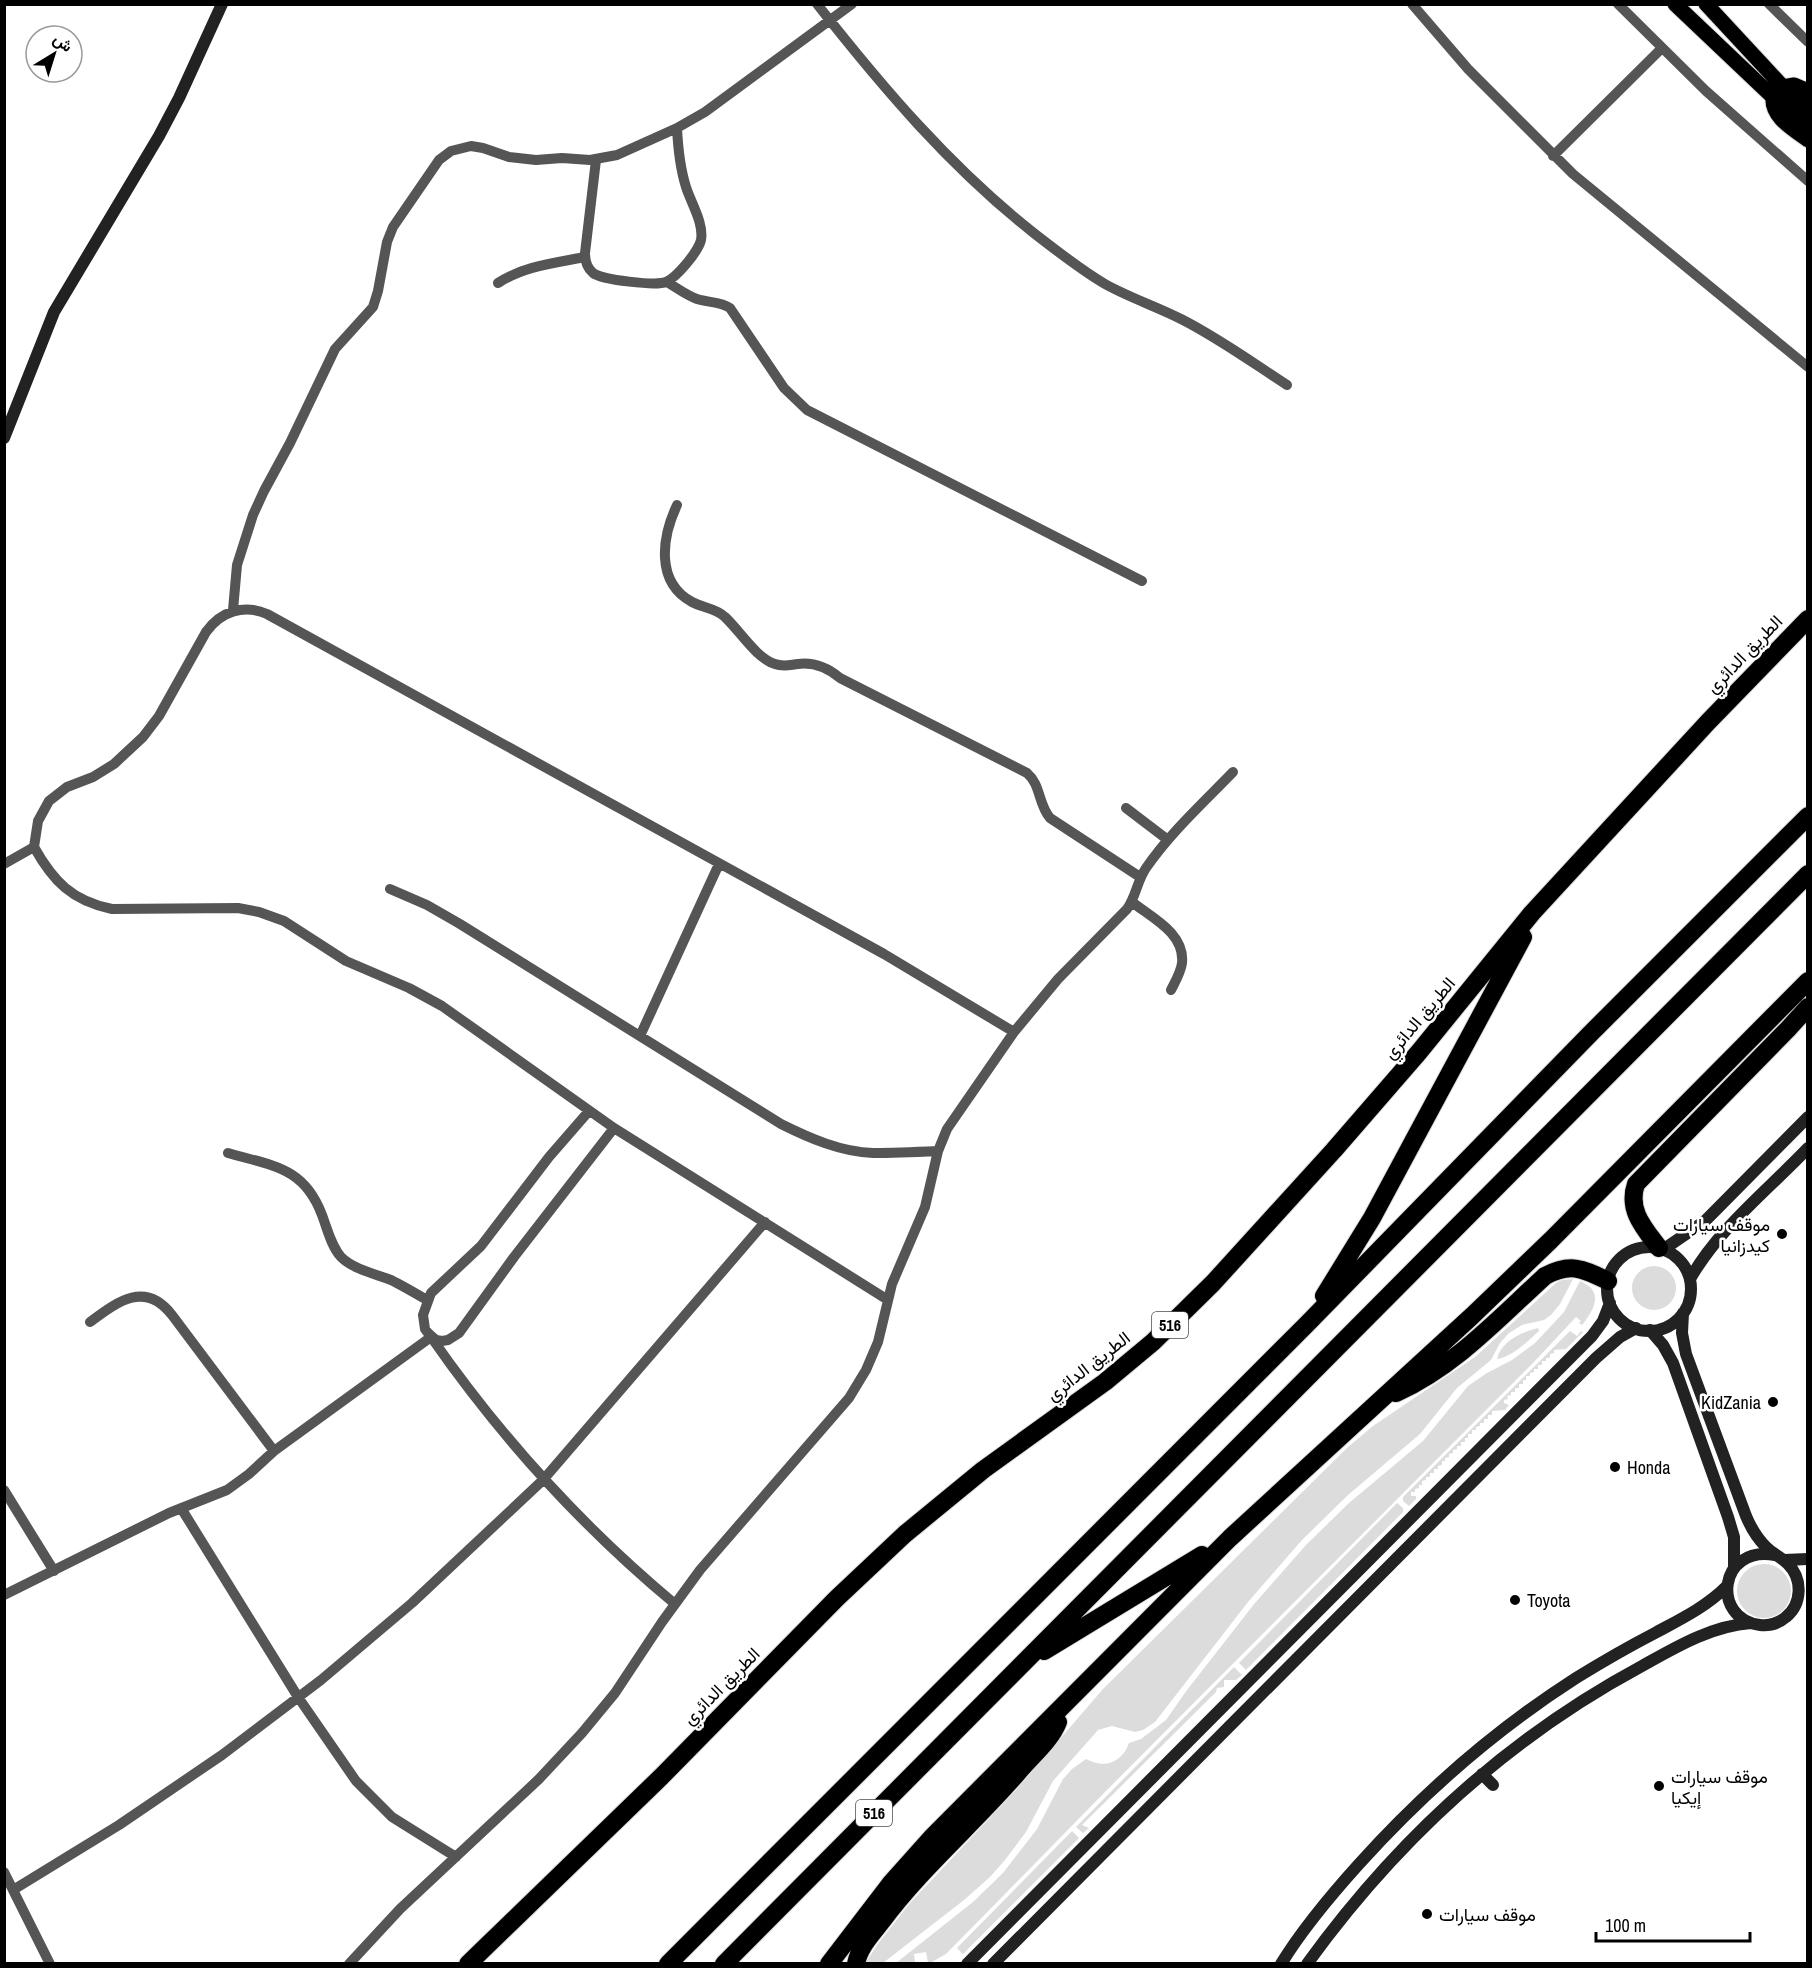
<svg xmlns="http://www.w3.org/2000/svg" width="1812" height="1968" viewBox="0 0 1812 1968" font-family="'Archivo Narrow',Vazirmatn,sans-serif">
  <style>
    .green { fill: #dcdcdc }
    .lines { fill: none; stroke-linecap: round; stroke-linejoin: round }
    .primary-casing { stroke: #dbdbdb; stroke-width: 17 }
    .highway-casing { stroke: #dbdbdb; stroke-width: 20 }
    .street { stroke: #555; stroke-width: 10 }
    .secondary { stroke: #222; stroke-width: 12 }
    .primary { stroke: #000; stroke-width: 15 }
    .highway { stroke: #000; stroke-width: 18 }
    .poi-dot { fill: #000; stroke: #fff; stroke-width: 2 }
    .labels { text-anchor: middle; dominant-baseline: central; stroke-width: 5; stroke-linejoin: round; paint-order: stroke }
    .shield { fill: #fff; stroke: #4c4c4c; stroke-width: 1.5 }
    .shield-label { font-size: 16px; font-weight: bold; fill: #000 }
    .street-label { font-size: 18px; fill: #000; stroke: #fff }
    .poi-label { font-size: 18px; fill: #000; stroke: #fff; text-anchor: start }
  </style>
  <rect width="100%" height="100%" fill="#fff"/>
  <path class="green" d="M1632 1288a22 22 0 1 1 44 0a22 22 0 1 1-44 0Z
    M 1573,1279 L 1560,1304 L 1551,1315 L 1544,1320 L 1522,1325 L 1509,1333 L 1500,1343 L 1491,1360 L 1457,1388 L 1420,1434 L 1348,1495 L 1302,1540 L 1248,1602 L 1155,1722 L 1143,1730 L 1135,1732 L 1112,1726 L 1098,1730 L 1053,1781 L 1026,1832 L 1005,1860 L 990,1877 L 964,1900 L 883,1963 L 865,1964 L 877,1945 L 910,1903 L 1016,1790 L 1103,1689 L 1348,1447 L 1373,1426 L 1475,1357 L 1556,1283 L 1562,1280 Z
    M 1580,1281 C 1605,1291 1594,1310 1582,1325 L 1579,1323 L 1581,1321 L 1576,1317 L 1534,1362 L 1105,1792 L 946,1954 L 930,1963 L 928,1963 L 926,1952 L 914,1954 L 915,1963 L 896,1963 L 973,1902 L 1003,1873 L 1037,1829 L 1063,1779 L 1072,1769 L 1086,1759 C 1104,1769 1122,1763 1129,1743 L 1141,1739 L 1166,1720 L 1187,1690 L 1255,1603 L 1306,1545 L 1349,1503 L 1423,1441 L 1468,1386 L 1487,1373 L 1512,1360 L 1535,1343 L 1564,1312 Z
    M 1538,1328 L 1539,1331 C 1528,1341 1512,1357 1497,1359 C 1501,1341 1522,1332 1538,1328 Z
    M 1570,1331 L 1577,1336 L 1581,1331 L 1583,1332 L 1566,1349 L 1554,1350 L 1554,1353 L 1550,1354 L 1550,1358 L 1546,1358 L 1546,1361 L 1542,1361 L 1542,1365 L 1538,1365 L 1538,1369 L 1534,1369 L 1534,1372 L 1530,1373 L 1530,1376 L 1526,1376 L 1526,1380 L 1523,1380 L 1523,1384 L 1519,1384 L 1519,1388 L 1515,1388 L 1515,1392 L 1511,1392 L 1511,1395 L 1507,1396 L 1508,1399 L 1504,1400 L 1504,1403 L 1509,1405 L 1505,1410 L 1492,1411 L 1492,1415 L 1488,1415 L 1488,1419 L 1484,1419 L 1484,1423 L 1480,1423 L 1480,1426 L 1476,1427 L 1476,1430 L 1472,1430 L 1472,1434 L 1468,1434 L 1468,1438 L 1465,1438 L 1465,1442 L 1461,1442 L 1461,1446 L 1457,1446 L 1457,1449 L 1453,1450 L 1453,1453 L 1449,1454 L 1449,1457 L 1445,1458 L 1445,1461 L 1442,1461 L 1442,1465 L 1438,1466 L 1438,1469 L 1434,1469 L 1434,1473 L 1430,1473 L 1430,1477 L 1426,1477 L 1426,1480 L 1422,1481 L 1422,1485 L 1419,1485 L 1419,1488 L 1415,1489 L 1415,1492 L 1411,1492 L 1411,1496 L 1416,1496 L 1416,1499 L 1409,1506 L 1403,1501 L 1403,1497 Z
    M 1397,1503 L 1403,1508 L 1403,1512 L 1246,1670 L 1239,1663 Z
    M1737 1591a27 27 0 1 1 54 0a27 27 0 1 1-54 0Z
    M 1234,1667 L 1242,1675 L 1236,1680 L 1224,1680 L 1224,1687 L 1217,1688 L 1216,1692 L 1082,1825 L 1089,1828 L 1083,1833 L 1076,1827 Z
    M 1072,1831 L 1079,1838 L 963,1954 L 957,1948 Z"/>
  <g class="lines">
    <g class="primary-casing">
      <path id="primary" d="M 1675,4 L 1773,97 L 1808,125
        M 1706,4 L 1783,87 L 1808,108
        M 1783,87 L 1794,85 L 1808,91
        M 1773,97 C 1771,117 1793,129 1808,140"/>
    </g>
    <g class="highway-casing">
      <path id="highway" d="M 1659,1248 C 1644,1228 1627,1210 1636,1184 L 1788,1029 L 1808,1007
        M 1324,1296 L 1372,1218 L 1523,937
        M 1396,1393 C 1454,1367 1498,1319 1545,1276 C 1571,1262 1583,1269 1608,1281
        M 1044,1651 L 1202,1555
        M 468,1964 L 661,1777 L 837,1598 L 905,1534 L 983,1470 L 1105,1382 L 1153,1342 L 1213,1283 L 1334,1150 L 1419,1052 L 1532,913 L 1708,722 L 1808,619
        M 668,1964 L 1307,1324 L 1591,1033 L 1808,816
        M 724,1964 L 1808,874
        M 829,1964 L 891,1883 L 933,1836 L 1230,1538 L 1472,1316 L 1551,1240 L 1808,981
        M 856,1964 C 859,1947 872,1934 882,1921 C 923,1866 977,1821 1021,1769 C 1033,1755 1051,1740 1058,1722"/>
    </g>
    <path class="street" d="M 817,4 C 883,88 951,168 1035,234 C 1057,251 1081,270 1105,284 C 1130,298 1158,307 1183,320 C 1220,339 1253,363 1287,385
      M 1412,4 L 1468,69 L 1573,174 L 1808,367
      M 1618,4 L 1706,91 L 1808,181
      M 1769,4 L 1808,42
      M 1553,156 L 1661,49
      M 596,160 L 585,253 C 585,261 587,268 593,273 C 602,280 656,286 666,282 C 677,277 698,252 701,240 C 704,223 691,203 686,187 C 680,168 678,148 677,128
      M 667,282 C 677,288 686,295 697,299 C 709,303 720,301 730,308 L 784,388 L 807,410 L 1142,581
      M 498,283 C 524,266 555,263 585,257
      M 677,505 C 662,537 655,582 692,602 C 703,608 716,608 725,617 C 740,631 756,658 775,664 C 783,667 789,665 798,664 C 813,662 828,668 840,678 L 1027,773 C 1041,785 1038,804 1050,818 L 1140,877
      M 233,610 L 237,565 L 253,515 L 264,491 L 290,443 L 335,349 L 373,307 L 378,291 L 387,242 L 393,227 L 439,160 L 451,151 L 471,146 L 483,148 L 509,157 L 536,160 L 562,158 L 590,160 L 617,155 L 677,128 L 705,112 L 852,4
      M 1126,808 L 1168,840
      M 4,864 L 34,847
      M 390,889 L 427,905 L 460,924 L 781,1124 C 809,1138 841,1152 873,1153 C 895,1153 917,1152 938,1151
      M 1132,902 C 1152,918 1185,933 1182,963 C 1181,972 1175,982 1171,990
      M 640,1036 L 719,864
      M 589,1111 L 549,1157 L 481,1246 L 431,1293 L 423,1315 L 425,1329 L 428,1333 L 436,1340 L 442,1341 L 448,1340 L 459,1333 L 514,1257 L 614,1128
      M 228,1153 C 273,1166 304,1167 322,1215 C 327,1228 331,1246 341,1257 C 353,1269 375,1274 391,1280 C 403,1286 415,1293 427,1300
      M 888,1300 L 614,1128 L 442,1006 L 409,988 L 346,961 L 284,921 L 259,912 L 238,908 L 112,909 C 72,901 53,881 34,847 L 38,821 L 49,801 L 67,787 L 93,777 L 114,764 L 143,737 L 159,716 L 206,632 C 221,611 244,604 267,614 L 884,954 L 1014,1032
      M 90,1322 C 117,1302 145,1280 172,1315 L 274,1451
      M 4,1490 L 54,1571
      M 181,1508 L 298,1697 L 356,1781 L 392,1817 L 456,1857
      M 4,1595 L 169,1513 L 227,1490 L 249,1474 L 274,1451 L 431,1337 C 502,1439 580,1525 675,1604
      M 4,1872 L 50,1964
      M 13,1890 L 119,1825 L 222,1755 L 321,1680 L 412,1603 L 543,1480 L 765,1222
      M 349,1964 L 400,1909 L 539,1779 L 582,1733 L 615,1693 L 662,1622 L 700,1570 L 849,1398 L 866,1370 L 878,1342 L 892,1284 L 925,1207 L 938,1151 L 947,1129 L 1014,1032 L 1058,979 L 1127,909 C 1136,897 1137,881 1146,868 C 1171,832 1203,803 1233,772"/>
    <path class="secondary" d="M 4,438 L 54,312 L 159,136 L 179,98 L 222,4
      M1607 1289a42 42 0 1 1 84 0a42 42 0 1 1-84 0Z
      M 1664,1249 L 1705,1221 L 1808,1117
      M 1690,1279 C 1719,1228 1767,1191 1808,1148
      M 1683,1313 L 1682,1333 L 1686,1354 L 1746,1516 C 1751,1528 1757,1538 1766,1547 C 1773,1554 1781,1557 1788,1564 C 1803,1579 1802,1604 1786,1617 C 1779,1623 1769,1626 1760,1625 C 1711,1619 1718,1545 1775,1555
      M 1650,1330 L 1663,1345 L 1673,1363 L 1728,1517 L 1734,1537 L 1734,1568
      M 1784,1560 L 1808,1559
      M 1482,1774 L 1493,1785
      M 967,1964 L 1592,1336 L 1603,1321 L 1610,1303
      M 993,1964 L 1596,1358 L 1620,1337 L 1636,1328
      M 1281,1964 C 1303,1928 1331,1895 1359,1864 C 1423,1793 1495,1730 1576,1678 C 1602,1662 1628,1647 1655,1633 C 1681,1619 1706,1607 1727,1586
      M 1307,1964 C 1396,1841 1508,1738 1642,1666 C 1676,1647 1711,1626 1751,1623"/>
    <use href="#primary" class="primary"/>
    <use href="#highway" class="highway"/>
  </g>
  <g class="poi-dot">
    <circle cx="1782" cy="1234" r="6"/>
    <circle cx="1773" cy="1402" r="6"/>
    <circle cx="1615" cy="1467" r="6"/>
    <circle cx="1515" cy="1600" r="6"/>
    <circle cx="1659" cy="1786" r="6"/>
    <circle cx="1427" cy="1914" r="6"/>
  </g>
  <g class="labels">
    <g class="shield">
      <rect x="1152" y="1312" width="36" height="26" rx="4.5"/>
      <rect x="856" y="1800" width="36" height="26" rx="4.5"/>
    </g>
    <g class="shield-label">
      <text x="1170" y="1325">516</text>
      <text x="874" y="1813">516</text>
    </g>
    <g class="street-label">
      <text transform="translate(1744 654) rotate(-46)">الطريق الدائري</text>
      <text transform="translate(1419 1018) rotate(-50)">الطريق الدائري</text>
      <text transform="translate(1088 1366) rotate(-38)">الطريق الدائري</text>
      <text transform="translate(721 1686) rotate(-45)">الطريق الدائري</text>
    </g>
    <g class="poi-label">
      <text x="1770" y="1224" text-anchor="end">موقف سيارات<tspan x="1770" dy="21">كيدزانيا</tspan></text>
      <text x="1761" y="1402" text-anchor="end">KidZania</text>
      <text x="1627" y="1467">Honda</text>
      <text x="1527" y="1600">Toyota</text>
      <text x="1671" y="1776">موقف سيارات<tspan x="1671" dy="21">إيكيا</tspan></text>
      <text x="1439" y="1914">موقف سيارات</text>
    </g>
  </g>
  <rect width="1812" height="1968" fill="none" stroke="#000000" stroke-width="12"/>
  <g transform="translate(54 54) rotate(38)"><circle r="28" fill="#ffffff" stroke="#999999" stroke-width="1.5"/>
  <path d="M0-4.5L10 22L0 15L-10 22Z" fill="#000000"/>
  <text y="-9" font-size="16" font-weight="bold" text-anchor="middle" fill="#000000">ش</text>
  </g>
  <path d="M1596 1932v9h154v-9" fill="none" stroke="#000000" stroke-width="3"/>
  <text x="1605" y="1932" font-size="18" fill="#000000" stroke="#ffffff" stroke-width="4.5" paint-order="stroke">100 m</text>
</svg>
